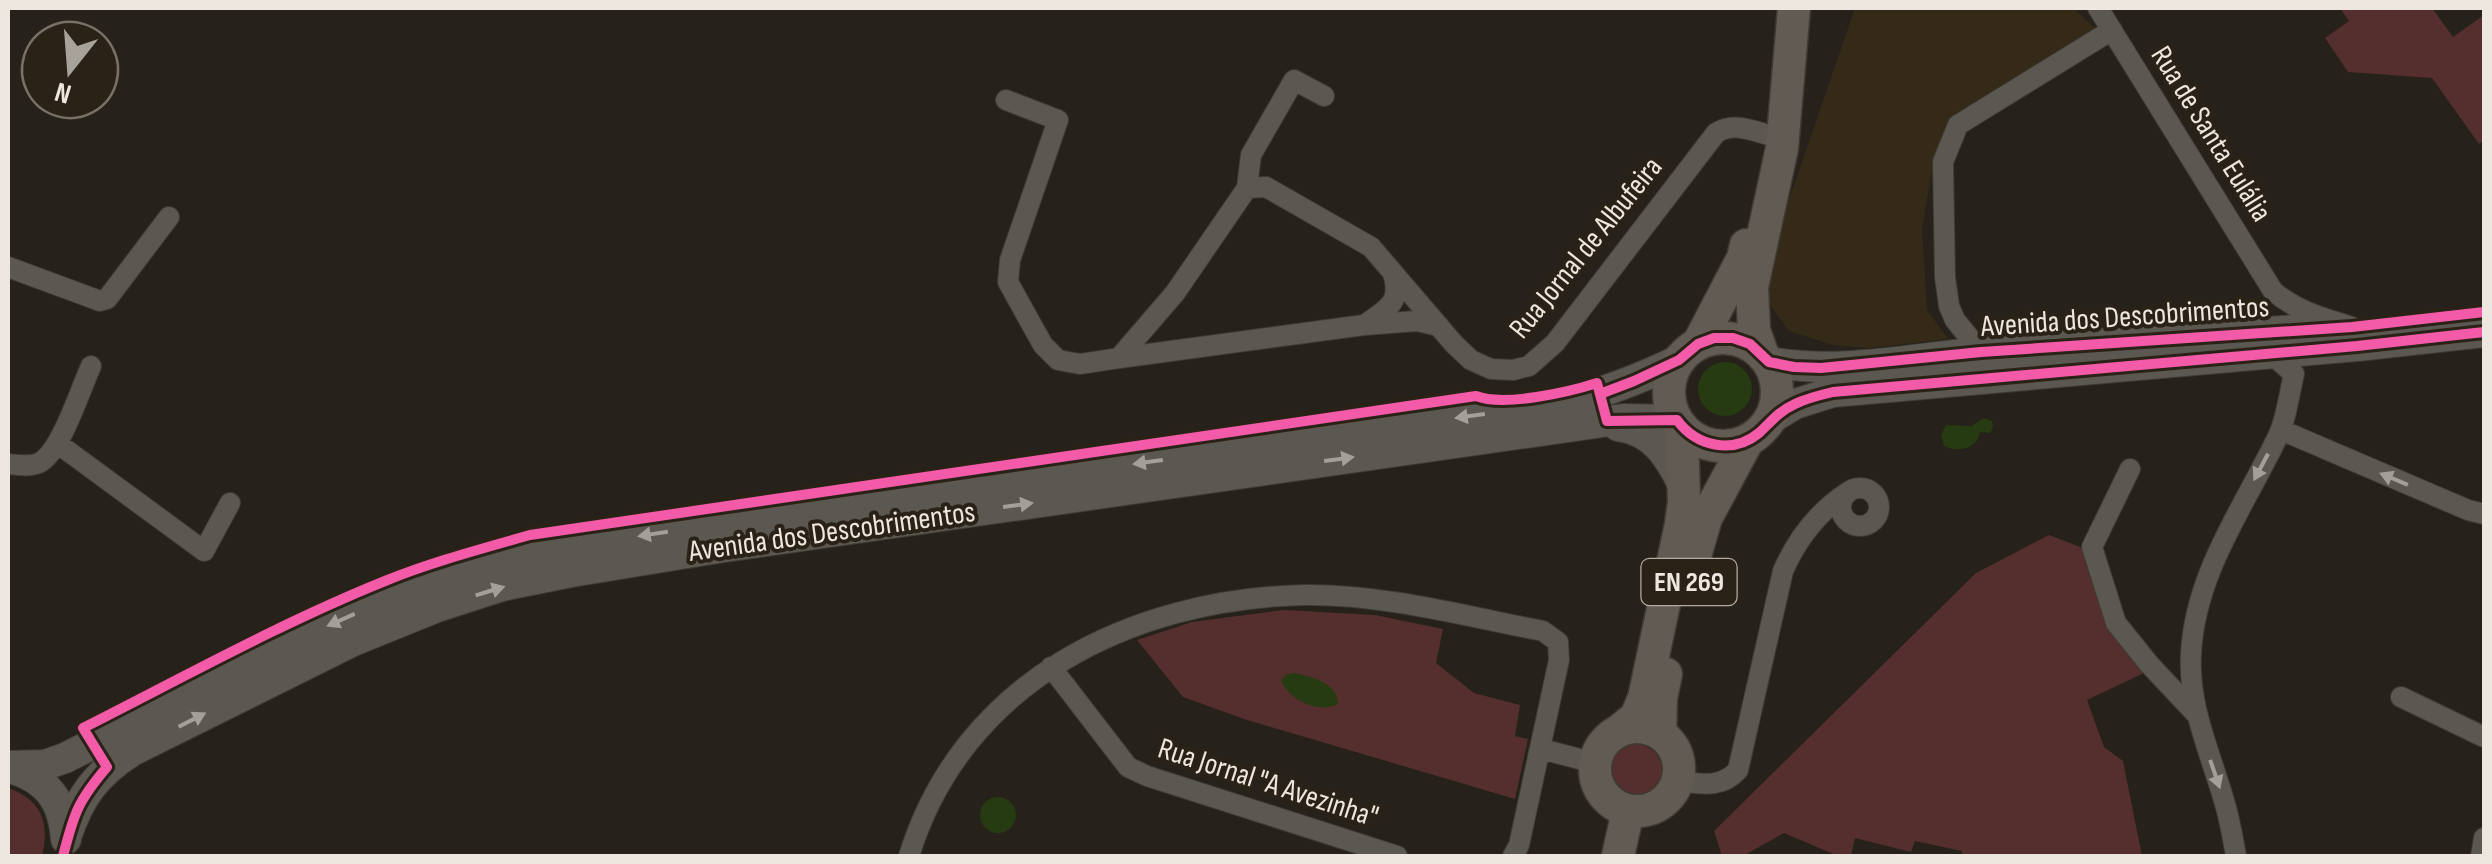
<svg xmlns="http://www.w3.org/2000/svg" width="2492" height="864" viewBox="0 0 2492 864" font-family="'Sofia Sans Condensed',sans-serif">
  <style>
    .built { fill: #352a18 }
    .green { fill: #542f2d }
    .water { fill: #263b11 }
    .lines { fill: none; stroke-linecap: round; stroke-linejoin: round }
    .street-casing { stroke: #3e3b35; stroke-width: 22 }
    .secondary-casing { stroke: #3e3b35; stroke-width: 32 }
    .primary-casing { stroke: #3e3b35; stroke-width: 35 }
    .street { stroke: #5b5751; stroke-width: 20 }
    .secondary { stroke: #5b5751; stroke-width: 30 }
    .primary { stroke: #625b54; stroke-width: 32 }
    .cycleway-casing { stroke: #2a2216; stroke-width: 16 }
    .cycleway { stroke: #f35aa7; stroke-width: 10 }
    .oneway { fill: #a49f98 }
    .labels { text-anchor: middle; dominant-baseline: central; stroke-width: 8; stroke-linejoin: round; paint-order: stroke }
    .shield { fill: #2a2216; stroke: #b2aca3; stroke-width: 2.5 }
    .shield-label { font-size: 28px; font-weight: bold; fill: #ede7df }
    .street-label { font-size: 30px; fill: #ede7df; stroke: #2a2216 }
  </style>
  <rect width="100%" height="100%" fill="#26211a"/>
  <path class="built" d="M 1855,8 L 2073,8 L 2096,29 L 1949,132 L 1933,164 L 1922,229 L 1927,310 L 1948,339 L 1869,348 L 1833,345 L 1789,331 L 1766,299 L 1783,217 Z"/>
  <path class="green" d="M 2340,8 L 2432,8 L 2453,37 L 2484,15 L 2484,140 L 2479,144 L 2432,78 L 2348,72 L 2325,38 L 2349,21 Z
    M 2049,535 L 2088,550 L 2148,671 L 2087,700 L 2104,747 L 2123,761 L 2142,856 L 1962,856 L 1962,851 L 1915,841 L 1911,852 L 1855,838 L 1851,856 L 1838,856 L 1784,833 L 1743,856 L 1722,856 L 1714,831 L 1976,573 Z
    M 1284,610 L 1375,615 L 1443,629 L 1436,663 L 1474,693 L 1520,705 L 1515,736 L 1528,739 L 1515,799 L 1244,719 L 1183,697 L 1137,640 L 1192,622 Z
    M1607 772a28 28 0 1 1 56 0a28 28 0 1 1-56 0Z
    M 8,788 C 42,800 50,823 42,856 L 8,856 Z"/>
  <path class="water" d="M1698 389a27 27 0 1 1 54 0a27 27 0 1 1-54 0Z
    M 1984,418 L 1992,421 L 1993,427 L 1990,433 L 1980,432 C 1977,449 1959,453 1944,446 L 1941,435 L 1946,425 L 1971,426 Z
    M 1293,673 C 1311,676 1338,683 1338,704 C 1318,714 1289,700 1281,680 L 1286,675 Z
    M980 815a18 18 0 1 1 36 0a18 18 0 1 1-36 0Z"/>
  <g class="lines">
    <g class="street-casing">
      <path id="street" d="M 2098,8 L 2273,291 C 2296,311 2323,318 2352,327
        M 1006,100 L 1058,120 L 1010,260 L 1008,282 L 1043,345 L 1058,360 L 1080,364 L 1119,358 L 1175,293 L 1247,188 L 1266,187 L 1371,247 L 1454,344 L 1471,360 L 1491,369 L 1513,370 L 1529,366 L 1555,343 L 1716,133 C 1735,121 1755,132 1776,137
        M 1247,188 L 1251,155 L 1294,80 L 1324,96
        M 8,267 L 100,301 L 107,299 L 169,217
        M 1366,324 C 1388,308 1402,303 1393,273
        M 1981,352 L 1955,320 L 1949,306 L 1945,277 L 1943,162 L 1958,125 L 2112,30
        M 1119,358 L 1364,325 L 1417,321 L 1439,326
        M 2281,430 L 2468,510 L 2484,514
        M 57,443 L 204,551 L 230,503
        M 8,464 C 18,465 29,467 39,463 C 61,452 80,390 91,366
        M 2130,469 L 2092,547 L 2116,623 L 2149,664 L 2196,714
        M1841 507a19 19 0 1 1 38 0a19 19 0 1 1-38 0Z
        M 1051,667 L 1128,767 L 1147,776 L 1397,856
        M 2401,697 L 2484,737
        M 1541,749 L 1595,763
        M 1677,781 C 1701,784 1721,789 1738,770 L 1783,571 C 1797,539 1819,511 1848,492
        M 909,856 C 963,681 1131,599 1304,595 C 1384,594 1465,616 1543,631 L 1558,642 L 1559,660 L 1519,845 L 1513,856
        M 2236,856 C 2233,839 2230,821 2225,804 C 2211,754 2188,707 2191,654 C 2195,572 2245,506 2279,434 C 2287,416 2289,394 2294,374 L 2269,352
        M 2481,856 L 2484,838"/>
    </g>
    <g class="secondary-casing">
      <path id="secondary" d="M 1769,362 C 1839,375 1913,358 1983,352 C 2088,344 2193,336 2297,330
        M 1770,419 L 1795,404 L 1833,392 L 2357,346 L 2484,332
        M 1618,426 C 1653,430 1669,456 1683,485
        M 8,766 L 45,765 L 65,758 L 336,622 L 405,593 L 470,571 L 544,552 L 718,523 L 1566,402 C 1606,392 1642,378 1679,360
        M 10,768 C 48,779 63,801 66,839
        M 66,837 C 80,796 95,775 132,751 L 353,641 L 437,607 L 502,586 L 571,572 L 724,547 L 1596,423 L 1623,419 L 1677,420"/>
    </g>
    <g class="primary-casing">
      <path id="primary" d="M1669 392a54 54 0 1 1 108 0a54 54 0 1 1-108 0Z
        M 1698,344 L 1743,258 L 1746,245
        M 1763,356 L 1754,330 L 1752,287 L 1782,148 L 1794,8
        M 1693,563 L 1706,518 L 1748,440
        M1595 769a42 42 0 1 1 84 0a42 42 0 1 1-84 0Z
        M 1620,730 L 1636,717 L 1644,698 L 1681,524 L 1684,502 L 1682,427
        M 1660,734 L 1661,698 L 1666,674
        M 1618,856 L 1628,811"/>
    </g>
    <use href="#street" class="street"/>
    <use href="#secondary" class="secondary"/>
    <use href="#primary" class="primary"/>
    <g class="cycleway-casing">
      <path id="cycleway" d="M 1600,394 L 1634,381 L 1679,360 L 1698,344 L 1714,338 L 1733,338 L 1750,344 L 1769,362 L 1794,367 L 1821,368 L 1981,352 L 2352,327 L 2484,312
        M 63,856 C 74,814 77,802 107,767 L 83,728 C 182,678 281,623 385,581 C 432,562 481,549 530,535 L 1476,396 C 1504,407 1569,392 1597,383 L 1607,421 L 1677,420 C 1696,446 1732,455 1759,433 C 1772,421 1778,412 1795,404 C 1807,398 1820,395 1833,392 L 2357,346 L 2484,332"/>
    </g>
    <use href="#cycleway" class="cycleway"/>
  </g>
  <defs><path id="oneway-solid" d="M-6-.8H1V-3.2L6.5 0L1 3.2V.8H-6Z" transform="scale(2.5)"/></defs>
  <g class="oneway">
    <use href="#oneway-solid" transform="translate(1470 416) rotate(172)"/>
    <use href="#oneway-solid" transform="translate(1339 459) rotate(-8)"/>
    <use href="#oneway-solid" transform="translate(1148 462) rotate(172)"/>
    <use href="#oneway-solid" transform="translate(2261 467) rotate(118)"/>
    <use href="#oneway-solid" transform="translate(2394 479) rotate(-157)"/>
    <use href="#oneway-solid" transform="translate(1018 505) rotate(-8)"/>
    <use href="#oneway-solid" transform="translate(653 534) rotate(171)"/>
    <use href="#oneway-solid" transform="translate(490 591) rotate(-17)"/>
    <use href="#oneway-solid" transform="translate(341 620) rotate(156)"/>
    <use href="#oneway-solid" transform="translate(192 720) rotate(-27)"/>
    <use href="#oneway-solid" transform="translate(2215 774) rotate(71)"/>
  </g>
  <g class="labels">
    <rect class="shield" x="1641.5" y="559" width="95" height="46" rx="8"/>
    <g class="shield-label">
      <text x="1689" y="582">EN 269</text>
    </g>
    <g class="street-label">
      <text transform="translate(2211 134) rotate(58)">Rua de Santa Eulália</text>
      <text transform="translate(1586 248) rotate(-51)">Rua Jornal de Albufeira</text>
      <text transform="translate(2125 317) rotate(-4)">Avenida dos Descobrimentos</text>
      <text transform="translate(832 532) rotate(-8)">Avenida dos Descobrimentos</text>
      <text transform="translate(1268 783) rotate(18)">Rua Jornal "A Avezinha"</text>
    </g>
  </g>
  <rect width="2492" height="864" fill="none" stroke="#ede7df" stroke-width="20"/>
  <g transform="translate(70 70) rotate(197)"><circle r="48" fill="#2a2216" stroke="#787166" stroke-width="2.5"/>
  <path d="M0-8L18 38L0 25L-18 38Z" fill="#a7a29a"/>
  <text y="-15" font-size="28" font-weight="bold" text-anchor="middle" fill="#ede7df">N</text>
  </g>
</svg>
